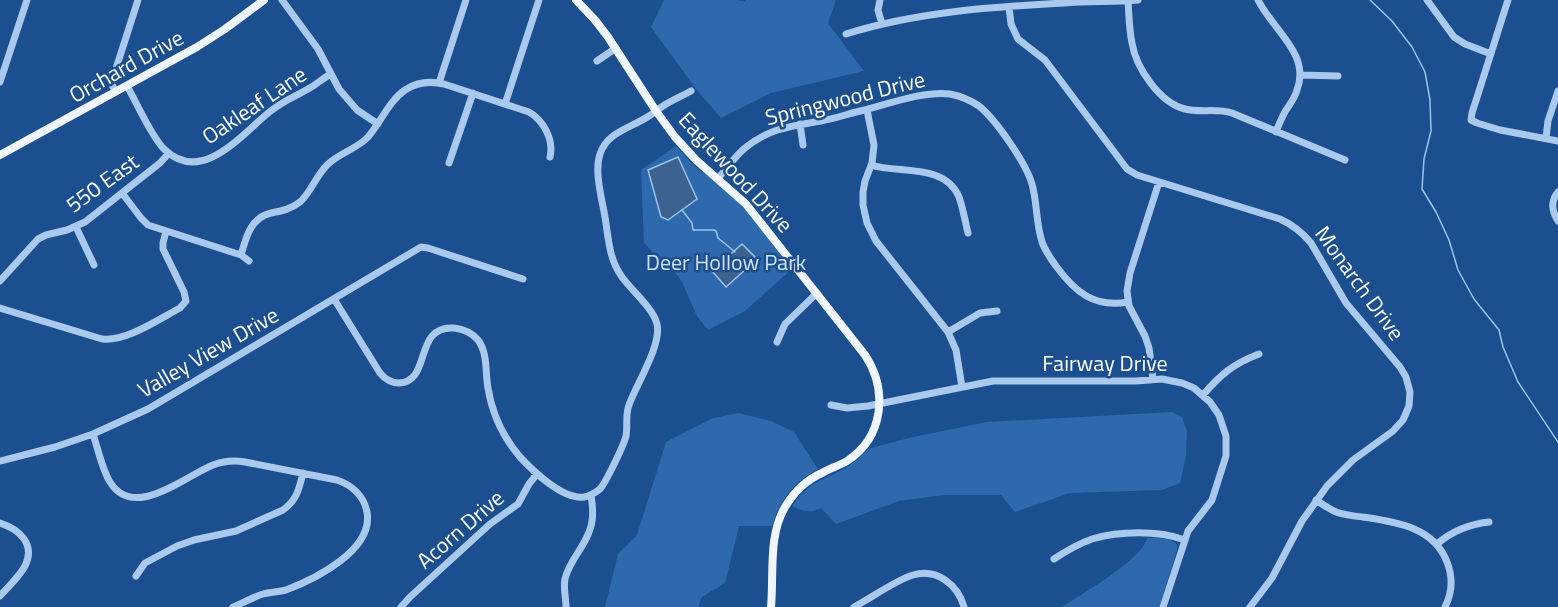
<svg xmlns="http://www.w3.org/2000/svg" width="1558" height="607" viewBox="0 0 1558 607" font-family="'Titillium Web',sans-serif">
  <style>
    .green { fill: #2e69ad }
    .water { fill: #3c6290; stroke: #9cc4f0; stroke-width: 1.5 }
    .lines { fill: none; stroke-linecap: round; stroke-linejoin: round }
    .stream { stroke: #9cc4f0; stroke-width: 1.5 }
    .minor { stroke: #a9c9ee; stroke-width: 7 }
    .major { stroke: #f0f6ff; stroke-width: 8 }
    .labels { text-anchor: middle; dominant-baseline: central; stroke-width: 5; stroke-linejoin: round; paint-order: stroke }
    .street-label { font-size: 22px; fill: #fff; stroke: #1b4f8f }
    .park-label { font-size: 22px; fill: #cfe3fa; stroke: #1b4f8f }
  </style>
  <rect width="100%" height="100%" fill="#1b4f8f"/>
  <path class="green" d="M 664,0 L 737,0 L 745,2 L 746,0 L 836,0 L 828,23 L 864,71 L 771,93 L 721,118 L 696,89 L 651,27 Z
    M 676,146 L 694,166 L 715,181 L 744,207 L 765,233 L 791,270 L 745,311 L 708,330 L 697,316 L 682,282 L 669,264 L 652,252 L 644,242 L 641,170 Z
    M 1172,412 L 1182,417 L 1187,431 L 1186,456 L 1180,483 L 1162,490 L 1070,493 L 1015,512 L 1001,495 L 945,495 L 899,501 L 836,524 L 821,508 C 810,514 803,511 792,506 L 801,495 L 813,484 L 846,468 L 857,460 L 868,449 L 913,437 L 987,422 Z
    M 739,413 L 771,421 L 794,432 L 818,469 C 794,481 779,501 772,526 L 739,526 L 725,583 L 702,597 L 698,607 L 605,607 L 618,554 L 637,535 L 666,442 L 713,418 Z
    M 1147,538 C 1157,538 1169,537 1177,544 L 1177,550 L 1159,607 L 1062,607 C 1083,593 1142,560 1147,538 Z"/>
  <path class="water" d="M 678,157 L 697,199 L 668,220 L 661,217 L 648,170 Z
    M 742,244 L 757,259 L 726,287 L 712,271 Z"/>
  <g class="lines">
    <path class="stream" d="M 1370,0 L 1392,21 L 1412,47 L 1425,72 L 1430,100 L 1431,131 L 1424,159 L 1422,189 L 1436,212 L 1449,240 L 1458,270 L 1474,299 L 1499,330 L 1503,347 L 1518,382 L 1558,442
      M 682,210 L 692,223 L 693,230 L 714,230 L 716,231 L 718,238 L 735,252"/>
    <path class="minor" d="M 282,0 L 318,49 L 339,89 L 357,110 L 378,124
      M 880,0 L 878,10 L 882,24
      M 1258,0 C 1272,29 1311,54 1297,90 C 1295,98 1290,104 1286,110 C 1282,117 1279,124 1276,132
      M 1427,0 L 1454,37 L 1465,44 L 1491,54
      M 1508,0 L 1472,113 L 1471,120 L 1477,123 L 1500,130 L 1558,141
      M 1128,1 C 1129,15 1129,29 1132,43 C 1136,68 1160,103 1185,109 C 1201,113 1216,108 1232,113 L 1345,160
      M 1009,7 L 1011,24 L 1018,39 L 1045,60 L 1127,169 L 1137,175 L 1280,219 C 1293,225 1302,232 1311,243 L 1346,303 L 1400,367 L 1406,377 L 1410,392 L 1409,406 L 1403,420 L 1393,431 L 1353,460 L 1327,486 L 1302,521 L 1272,578 L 1250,607
      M 846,34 C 916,12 991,7 1064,3 C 1089,1 1114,2 1138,0
      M 597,61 L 616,48
      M 1300,75 L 1338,76
      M 0,82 L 27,0
      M 439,83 L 466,0
      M 127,86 C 137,103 151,136 164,149 C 203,187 244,131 272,110 C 283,101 296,96 308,89 C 316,85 323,78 331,74
      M 116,92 L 112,85 L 112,81 L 138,0
      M 505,104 L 539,0
      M 867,110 L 874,145 L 872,163 L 865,181 L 863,192 L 863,205 L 867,223 L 876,241 L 948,332 L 956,350 L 962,387
      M 800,124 L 803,145
      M 1546,138 L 1548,121 L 1558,91
      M 449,163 L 473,93
      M 871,165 C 899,174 945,163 959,197 C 963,208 965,221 968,233
      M 718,178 C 728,168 734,157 745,148 C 769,128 792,126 821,121 C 833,119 845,115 856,112 C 883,106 923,90 950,94 C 960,96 970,100 979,106 C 996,120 1026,163 1032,184 C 1037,202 1036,221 1041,238 C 1043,249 1050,257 1056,266 C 1075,292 1094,308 1128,302
      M 1558,192 C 1550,202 1552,211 1558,221
      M 122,193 L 141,218 L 148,225 L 241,255 L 249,261
      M 76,227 L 94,265
      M 241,255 C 246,238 250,218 271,213 C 282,211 291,209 300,202 C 311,192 316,176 327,165 C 339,153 357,149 368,137 C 381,122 389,101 405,90 C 417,82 431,81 444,84 L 529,112 C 544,121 554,140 550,157
      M 0,281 L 38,239 L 46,235 L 67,230 L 85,222 L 160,163 L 169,153
      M 334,299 L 380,373 C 385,379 391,383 399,383 C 432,382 413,325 454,328 C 463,329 472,333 478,340 C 488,353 485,372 488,388 C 492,413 503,437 520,457 C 533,471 563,500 584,497 C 590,496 595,493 600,489 C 606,482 624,445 626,436 C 628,425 625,415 629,405 C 636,385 662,345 657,324 C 653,308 632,291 622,277 C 617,270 613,261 611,253 C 608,241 607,229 605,217 C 602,199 594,172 600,154 C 607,132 631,128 649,116 C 654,113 658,109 663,106 C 672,100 682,96 691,91
      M 0,308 L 102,339 C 126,342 159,319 180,308 L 186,301 L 184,292 L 163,249 L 163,243 L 166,231
      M 948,332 L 980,313 L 997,311
      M 777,342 L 785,324 L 817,293
      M 1153,379 L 1149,348 L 1145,336 L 1129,306 L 1127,291 L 1130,273 L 1159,182
      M 1203,395 C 1221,374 1233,364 1259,354
      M 831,405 L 847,408 L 868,406 L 993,381 L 1136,381 L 1162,379 L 1182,383 L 1194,388 L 1210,402 L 1219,415 L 1226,436 L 1226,456 L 1212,500 L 1188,531 L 1163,607
      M 93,434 C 98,449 102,469 110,482 C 134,521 185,476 213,465 C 224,461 234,460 245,462 L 337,480 C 352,485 364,496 367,512 C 374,550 315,579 286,590 C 278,592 270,592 263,594 C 253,597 243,603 233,607
      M 0,461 L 55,447 L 93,434 L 148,409 L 421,247 L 428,248 L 523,279
      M 1316,500 C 1322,504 1329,509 1336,512 C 1344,515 1354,516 1363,517 C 1396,522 1434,527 1447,562 C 1453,577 1452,593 1445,607
      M 0,523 C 19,529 36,544 25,566 C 19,577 8,587 0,596
      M 1437,544 C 1451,532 1470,524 1489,522
      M 1054,559 C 1066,551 1078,544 1092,539 C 1119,531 1158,530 1185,540
      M 136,576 L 145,563 L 177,546 L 194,540 L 236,531 L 283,510 C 297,500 299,489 303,473
      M 401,607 L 410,597 L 490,524 L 518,504 L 529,484 L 537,474
      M 566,607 C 566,597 563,588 565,579 C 569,561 583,549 589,532 C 594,520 593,508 591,495
      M 854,607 C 871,598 896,580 913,575 C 937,568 958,585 964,607"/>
    <path class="major" d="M 576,0 L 595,20 L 608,37 L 656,111 L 675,137 L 696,160 L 746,204 L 865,355 C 888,390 884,437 847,461 C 839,466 830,468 822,473 C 806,480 794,492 785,507 C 768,536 774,574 771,607
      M 0,155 L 197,47 L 225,29 L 264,0"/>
  </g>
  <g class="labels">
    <g class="street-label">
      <text transform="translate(126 66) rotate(-29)">Orchard Drive</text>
      <text transform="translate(845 98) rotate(-14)">Springwood Drive</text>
      <text transform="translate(254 105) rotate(-34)">Oakleaf Lane</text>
      <text transform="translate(736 172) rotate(47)">Eaglewood Drive</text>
      <text transform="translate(102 183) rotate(-36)">550 East</text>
      <text transform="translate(1360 283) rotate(54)">Monarch Drive</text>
      <text transform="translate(208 352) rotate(-30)">Valley View Drive</text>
      <text x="1105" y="363">Fairway Drive</text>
      <text transform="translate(460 529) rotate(-41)">Acorn Drive</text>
    </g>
    <g class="park-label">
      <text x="726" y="262">Deer Hollow Park</text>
    </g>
  </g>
</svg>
